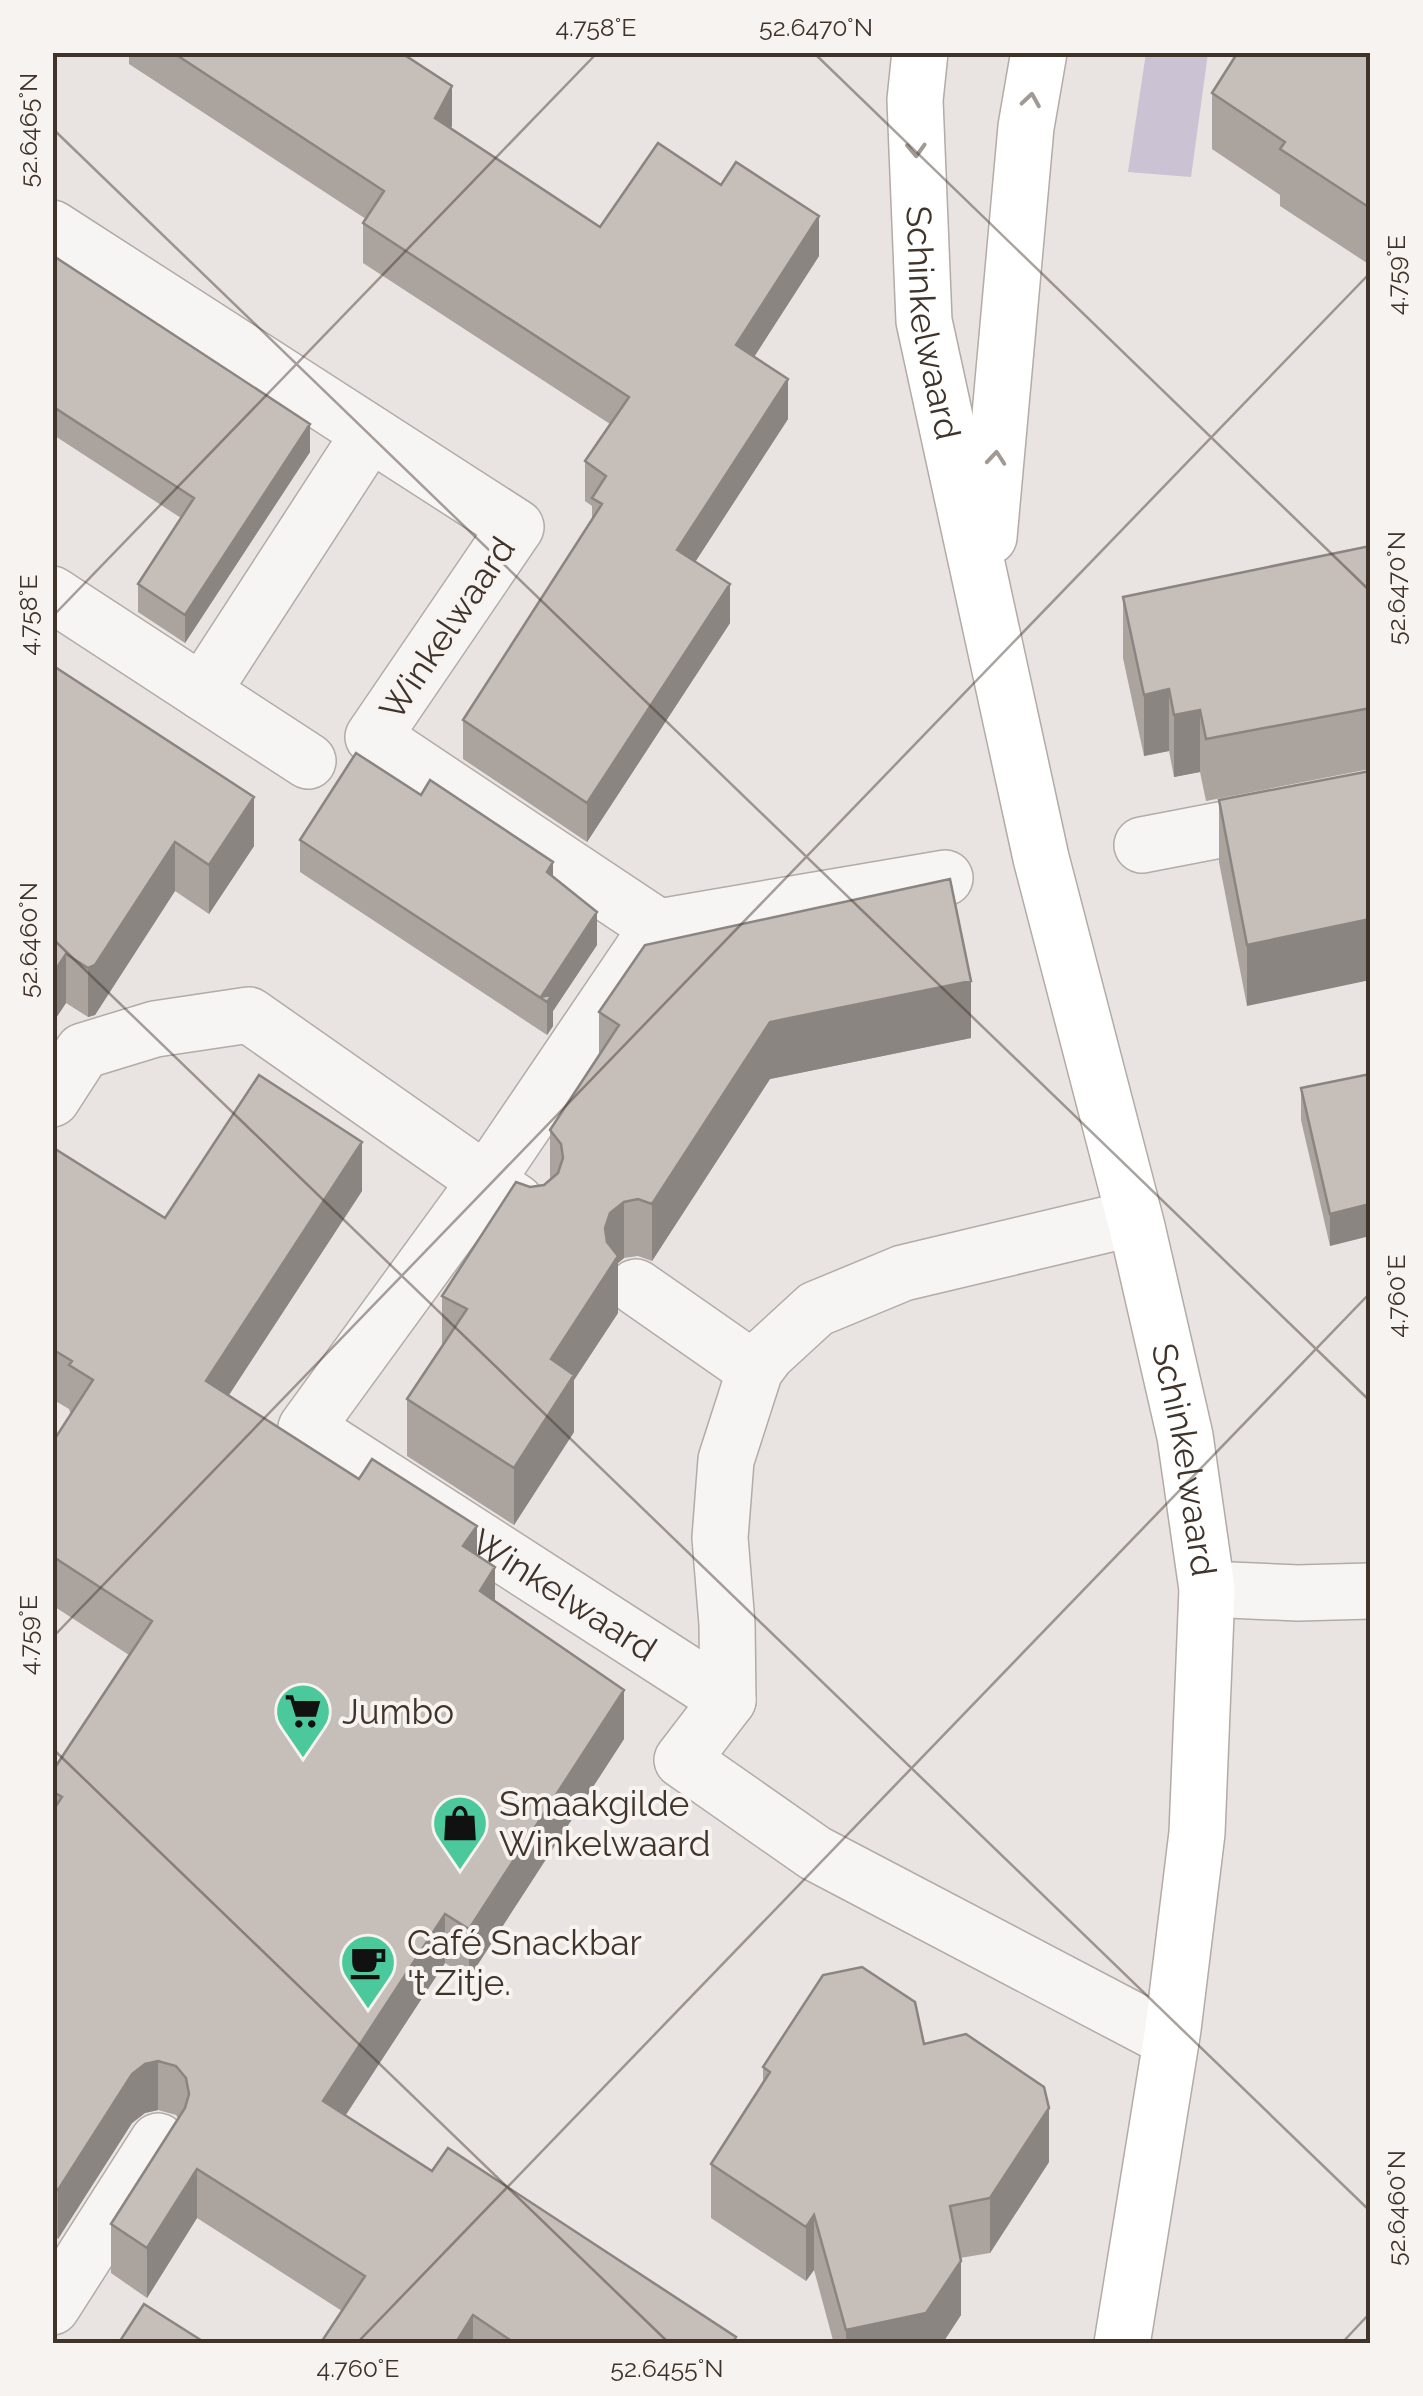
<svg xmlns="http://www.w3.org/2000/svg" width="1423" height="2396" viewBox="0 0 1423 2396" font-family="Raleway,sans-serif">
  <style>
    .green { fill: #cbc2d3 }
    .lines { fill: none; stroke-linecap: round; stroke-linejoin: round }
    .street-casing { stroke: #b3aba6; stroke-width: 58 }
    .secondary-casing { stroke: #b3aba6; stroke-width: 58 }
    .street { stroke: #f7f5f4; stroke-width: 55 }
    .secondary { stroke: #fff; stroke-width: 55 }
    .wall { fill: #aaa39e }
    .shaded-wall { fill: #8b8581 }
    .building { fill: #c6beb8; stroke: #8b8581; stroke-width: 2.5 }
    .oneway { stroke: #a09994 }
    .ticks { fill: none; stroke: #40332a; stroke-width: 2.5; stroke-opacity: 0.45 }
    .labels { text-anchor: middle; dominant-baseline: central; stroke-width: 8; stroke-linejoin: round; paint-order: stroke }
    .street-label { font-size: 35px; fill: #40332a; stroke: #f7f3f0 }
    .poi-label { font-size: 35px; fill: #40332a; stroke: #f7f3f0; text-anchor: start }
    .neatline { fill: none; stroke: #40332a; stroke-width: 4 }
    .ticks-label { font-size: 25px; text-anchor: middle; fill: #40332a }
  </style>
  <rect width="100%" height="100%" fill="#e9e4e1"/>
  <path class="green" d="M 1146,53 L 1208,53 L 1191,177 L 1128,172 Z"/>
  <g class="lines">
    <g class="street-casing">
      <g id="street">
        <path d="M 52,228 L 516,527 L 373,737 L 658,927 L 945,878"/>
        <path d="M 52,594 L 308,761"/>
        <path d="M 202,692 L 370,433"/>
        <path d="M 1142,845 L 1370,801"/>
        <path id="s1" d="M 658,927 L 486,1181 L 306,1428 L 728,1700"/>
        <path d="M 52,1099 L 83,1051 L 155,1029 L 249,1015 L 516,1202"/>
        <path d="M 1134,1218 L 903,1273 L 816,1309 L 767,1354 L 755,1370 L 726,1460 L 720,1538 L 727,1624 L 728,1700 L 682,1760 L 815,1853 L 1171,2040"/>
        <path d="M 636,1287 L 755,1370"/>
        <path d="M 1207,1589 L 1298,1593 L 1370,1591"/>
        <path d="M 52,2307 L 158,2141"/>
      </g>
    </g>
    <g class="secondary-casing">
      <g id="secondary">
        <path id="s2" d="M 920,52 L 915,100 L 924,321 L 1041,858 L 1137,1227 L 1185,1436 L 1207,1589 L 1197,1833 L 1173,2029 L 1122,2344"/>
        <path d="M 989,537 L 1026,127 L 1039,52"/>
      </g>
    </g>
    <use href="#street" class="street"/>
    <use href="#secondary" class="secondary"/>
  </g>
  <path class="wall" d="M 129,52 L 400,52 L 452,126 L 450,129 L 600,227 L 819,256 L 754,357 L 788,419 L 695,562 L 730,623 L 587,842 L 463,759 L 463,720 L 592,520 L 592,506 L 585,501 L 585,461 L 610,424 L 363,263 L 363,223 L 366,219 L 129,64 Z
    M 1232,52 L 1370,52 L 1370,265 L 1280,206 L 1280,195 L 1212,149 L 1212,93 L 1234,58 L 1232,57 Z
    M 52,255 L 310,452 L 185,643 L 138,612 L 138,584 L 181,518 L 52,434 Z
    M 1370,546 L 1370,771 L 1365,770 L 1206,801 L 1200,772 L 1174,777 L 1169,751 L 1144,756 L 1123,658 L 1123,597 Z
    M 52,665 L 254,846 L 209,914 L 175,891 L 95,1015 L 88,1017 L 66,1003 L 52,1024 Z
    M 1370,771 L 1247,1006 L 1219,862 L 1219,800 Z
    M 421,795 L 553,877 L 597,945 L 553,1011 L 553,1026 L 547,1035 L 300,872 L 300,840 Z
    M 599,1012 L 971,1038 L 770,1079 L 652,1261 L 638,1256 L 624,1258 L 618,1263 L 618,1313 L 574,1380 L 574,1432 L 514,1525 L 407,1456 L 407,1399 L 442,1346 L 442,1296 L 530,1187 L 544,1185 L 550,1180 L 550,1130 L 599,1055 Z
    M 1370,1074 L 1330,1246 L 1301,1120 L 1301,1088 Z
    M 52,1147 L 165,1218 L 362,1191 L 229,1395 L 477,1556 L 495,1601 L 624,1739 L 469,1978 L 445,1963 L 345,2115 L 432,2171 L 736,2344 L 320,2344 L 342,2311 L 197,2218 L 147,2298 L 111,2273 L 111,2224 L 178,2118 L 176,2115 L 158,2110 L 145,2113 L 132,2123 L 58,2239 L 54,2236 L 52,2238 L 52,1772 L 129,1655 L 52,1605 L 52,1443 L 71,1415 L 69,1409 L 52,1399 Z
    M 924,2044 L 1049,2162 L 990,2253 L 960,2258 L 961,2315 L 942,2344 L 834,2344 L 814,2270 L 806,2281 L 711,2218 L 711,2164 L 763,2084 L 763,2067 Z"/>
  <path class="shaded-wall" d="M 452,86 L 452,126 L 435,158 L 435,118 Z
    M 819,216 L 819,256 L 736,385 L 736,345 Z
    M 788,379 L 788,419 L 677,590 L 677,550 Z
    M 310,424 L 310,452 L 185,643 L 185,615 Z
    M 730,584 L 730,623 L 587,842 L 587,803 Z
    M 1169,689 L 1169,751 L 1144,756 L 1144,695 Z
    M 1200,710 L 1200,772 L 1174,777 L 1174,715 Z
    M 254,797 L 254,846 L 209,914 L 209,865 Z
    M 175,842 L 175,891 L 95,1015 L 88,1017 L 88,968 Z
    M 553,862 L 553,895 L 547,872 Z
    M 597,912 L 597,945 L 553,1011 L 553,1026 L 547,1035 L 547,1002 L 541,998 Z
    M 1370,919 L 1370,980 L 1247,1006 L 1247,945 Z
    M 66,954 L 66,1003 L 52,1024 L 52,975 Z
    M 971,981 L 971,1038 L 770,1079 L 652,1261 L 652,1204 L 770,1022 Z
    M 362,1142 L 362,1191 L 206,1430 L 206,1381 Z
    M 624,1202 L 624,1258 L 618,1263 L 618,1313 L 574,1380 L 574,1432 L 514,1525 L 514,1468 L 551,1359 L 610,1213 Z
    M 1370,1204 L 1370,1236 L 1330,1246 L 1330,1214 Z
    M 477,1526 L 477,1576 L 463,1546 Z
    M 495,1567 L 495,1616 L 480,1591 Z
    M 624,1690 L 624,1739 L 469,1978 L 469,1929 Z
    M 445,1914 L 445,1963 L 323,2150 L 323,2101 Z
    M 158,2061 L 158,2110 L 145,2113 L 132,2123 L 58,2239 L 58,2190 L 132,2074 L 145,2064 Z
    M 1049,2108 L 1049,2162 L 990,2253 L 990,2198 Z
    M 197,2169 L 197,2218 L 147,2298 L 147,2248 Z
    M 54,2187 L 54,2236 L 52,2238 L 52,2189 Z
    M 814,2215 L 814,2270 L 806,2281 L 806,2227 Z
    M 961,2261 L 961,2315 L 942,2344 L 846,2344 L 846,2330 Z
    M 473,2315 L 473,2344 L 455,2344 Z"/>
  <path class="building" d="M 172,52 L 400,52 L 452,86 L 435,118 L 600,227 L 658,143 L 721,185 L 736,162 L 819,216 L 736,345 L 788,379 L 677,550 L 730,584 L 587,803 L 463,720 L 602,504 L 592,498 L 606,476 L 585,461 L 629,397 L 363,223 L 384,191 Z
    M 1238,52 L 1370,52 L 1370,208 L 1280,149 L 1285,142 L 1212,93 Z
    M 52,255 L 310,424 L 185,615 L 138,584 L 194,498 L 52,406 Z
    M 1370,546 L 1370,709 L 1365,709 L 1206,739 L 1200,710 L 1174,715 L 1169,689 L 1144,695 L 1123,597 Z
    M 52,665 L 254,797 L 209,865 L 175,842 L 95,965 L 88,968 L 66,954 L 52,975 Z
    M 356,753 L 421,795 L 430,780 L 553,862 L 547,872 L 597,912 L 541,997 L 553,994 L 547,1002 L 300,840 Z
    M 1370,771 L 1370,919 L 1247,945 L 1219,800 Z
    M 950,879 L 971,981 L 770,1022 L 652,1204 L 638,1199 L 624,1202 L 610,1213 L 605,1228 L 607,1242 L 618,1256 L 551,1359 L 574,1375 L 514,1468 L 407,1399 L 467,1309 L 442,1296 L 516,1182 L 530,1187 L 544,1185 L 558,1173 L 563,1158 L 561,1144 L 550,1130 L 619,1025 L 599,1012 L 645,945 Z
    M 1370,1074 L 1370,1204 L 1330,1214 L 1301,1088 Z
    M 259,1075 L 362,1142 L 206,1381 L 359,1479 L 372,1459 L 477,1526 L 463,1546 L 495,1567 L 480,1591 L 624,1690 L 469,1929 L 445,1914 L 323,2101 L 432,2171 L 448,2148 L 736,2337 L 732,2344 L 516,2344 L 473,2315 L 455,2344 L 320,2344 L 365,2276 L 197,2169 L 147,2248 L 111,2224 L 185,2108 L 189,2094 L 186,2078 L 176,2066 L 158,2061 L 145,2064 L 132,2074 L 58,2190 L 54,2187 L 52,2189 L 52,1812 L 62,1797 L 52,1791 L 52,1772 L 152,1621 L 52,1556 L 52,1443 L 93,1380 L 69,1365 L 72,1361 L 52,1349 L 52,1147 L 165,1218 Z
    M 862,1967 L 915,2002 L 924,2044 L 966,2034 L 1044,2087 L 1049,2108 L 990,2198 L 950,2206 L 961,2261 L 926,2313 L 846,2330 L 814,2215 L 806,2227 L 711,2164 L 770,2072 L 763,2067 L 823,1975 Z
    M 144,2304 L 207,2344 L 118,2344 Z"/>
  <defs><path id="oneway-chevron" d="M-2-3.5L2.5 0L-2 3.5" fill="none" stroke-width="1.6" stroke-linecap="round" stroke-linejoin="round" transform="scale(2.5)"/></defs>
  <g class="oneway">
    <use href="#oneway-chevron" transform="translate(1031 100) rotate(-81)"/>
    <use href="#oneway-chevron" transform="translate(916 150) rotate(88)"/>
    <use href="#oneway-chevron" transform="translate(996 458) rotate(-85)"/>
  </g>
  <path class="ticks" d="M 813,52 L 1370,591M 52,128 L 1370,1401M 52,617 L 598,52M 52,938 L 1370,2211M 52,1638 L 1370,273M 52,1748 L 670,2344M 356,2344 L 1370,1293M 1341,2344 L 1370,2313"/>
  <defs>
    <g id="supermarket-pin" transform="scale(2.875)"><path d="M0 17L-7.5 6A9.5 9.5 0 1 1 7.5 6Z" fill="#4bc99c" stroke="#f7f3f0"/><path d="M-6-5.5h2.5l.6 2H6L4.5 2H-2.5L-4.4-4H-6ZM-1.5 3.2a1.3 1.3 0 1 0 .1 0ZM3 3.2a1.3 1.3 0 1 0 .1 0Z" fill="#111"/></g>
    <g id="shop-pin" transform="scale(2.875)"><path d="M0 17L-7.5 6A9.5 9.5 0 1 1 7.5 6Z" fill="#4bc99c" stroke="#f7f3f0"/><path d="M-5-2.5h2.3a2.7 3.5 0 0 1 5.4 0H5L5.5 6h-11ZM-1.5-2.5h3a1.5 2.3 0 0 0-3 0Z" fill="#111"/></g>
    <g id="cafe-pin" transform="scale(2.875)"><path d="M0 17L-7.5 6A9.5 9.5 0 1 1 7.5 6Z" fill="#4bc99c" stroke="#f7f3f0"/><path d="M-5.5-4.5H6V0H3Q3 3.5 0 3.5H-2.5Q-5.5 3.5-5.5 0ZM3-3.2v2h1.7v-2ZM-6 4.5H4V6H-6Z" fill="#111"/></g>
  </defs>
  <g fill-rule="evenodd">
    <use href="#supermarket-pin" x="303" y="1711"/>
    <use href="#shop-pin" x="460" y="1823"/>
    <use href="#cafe-pin" x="368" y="1962"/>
  </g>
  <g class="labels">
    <g class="street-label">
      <text stroke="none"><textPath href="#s2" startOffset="272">Schinkelwaard</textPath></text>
      <text transform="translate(447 628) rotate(-56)">Winkelwaard</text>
      <text stroke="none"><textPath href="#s2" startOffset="1438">Schinkelwaard</textPath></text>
      <text stroke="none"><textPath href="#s1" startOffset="920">Winkelwaard</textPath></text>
    </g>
    <g class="poi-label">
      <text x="342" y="1711">Jumbo</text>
      <text x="499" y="1803">Smaakgilde<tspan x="499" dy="40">Winkelwaard</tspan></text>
      <text x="407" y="1942">Café Snackbar<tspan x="407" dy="40">'t Zitje.</tspan></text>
    </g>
  </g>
  <rect width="1423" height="2396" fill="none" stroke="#f7f3f0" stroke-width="110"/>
  <rect x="55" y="55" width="1313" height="2286" class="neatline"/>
  <g class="ticks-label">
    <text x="596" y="36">4.758°E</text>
    <text x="816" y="36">52.6470°N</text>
    <text transform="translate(28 130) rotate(-90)" y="9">52.6465°N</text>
    <text transform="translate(1396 275) rotate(-90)" y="9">4.759°E</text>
    <text transform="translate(1396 588) rotate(-90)" y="9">52.6470°N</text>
    <text transform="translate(28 615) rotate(-90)" y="9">4.758°E</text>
    <text transform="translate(28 940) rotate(-90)" y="9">52.6460°N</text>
    <text transform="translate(1396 1296) rotate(-90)" y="9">4.760°E</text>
    <text transform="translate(28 1635) rotate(-90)" y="9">4.759°E</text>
    <text transform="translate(1396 2208) rotate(-90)" y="9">52.6460°N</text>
    <text x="358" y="2377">4.760°E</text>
    <text x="667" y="2377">52.6455°N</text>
  </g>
</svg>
